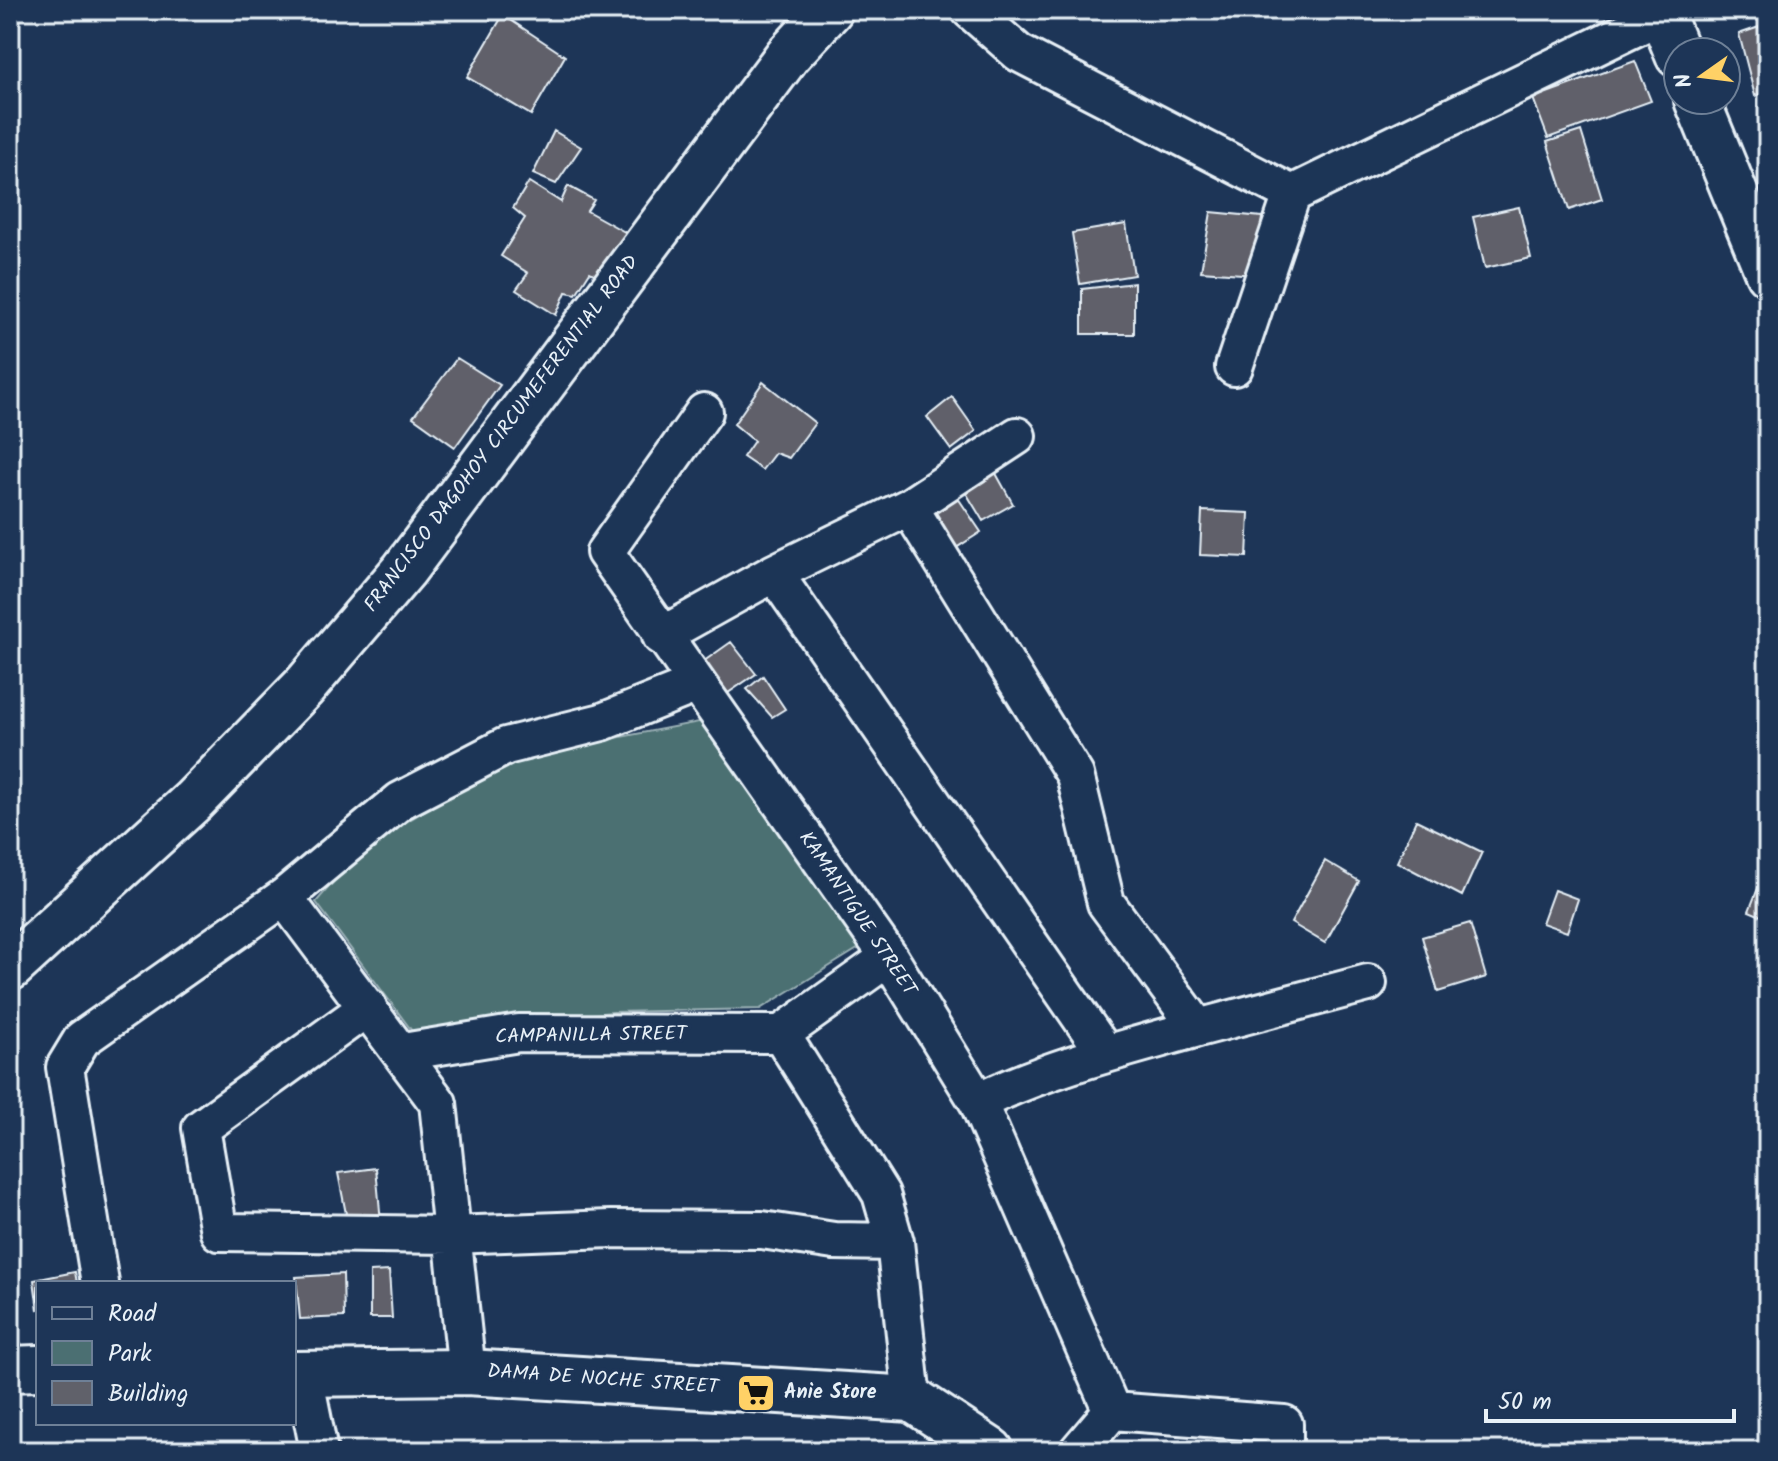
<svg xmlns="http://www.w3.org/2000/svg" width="1778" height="1461" viewBox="0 0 1778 1461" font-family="Kalam,sans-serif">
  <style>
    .green { fill: #4b6f72; stroke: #9ab0b5; stroke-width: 2 }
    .building { fill: #60616a; stroke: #e8f1f8; stroke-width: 2 }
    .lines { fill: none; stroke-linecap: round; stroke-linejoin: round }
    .street-casing { stroke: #e8f1f8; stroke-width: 42 }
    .secondary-casing { stroke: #e8f1f8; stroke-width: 50 }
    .street { stroke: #1d3557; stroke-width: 36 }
    .secondary { stroke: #1d3557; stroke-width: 44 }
    .labels { text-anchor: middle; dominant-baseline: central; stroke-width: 7; stroke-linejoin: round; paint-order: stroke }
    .street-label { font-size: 20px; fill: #e8f1f8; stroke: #1d3557 }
    .poi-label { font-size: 20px; font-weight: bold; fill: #e8f1f8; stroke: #1d3557; text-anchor: start }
  </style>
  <rect width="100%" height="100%" fill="#1d3557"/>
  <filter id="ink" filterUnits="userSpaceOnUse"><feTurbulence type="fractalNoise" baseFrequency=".0125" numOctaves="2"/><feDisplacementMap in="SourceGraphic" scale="16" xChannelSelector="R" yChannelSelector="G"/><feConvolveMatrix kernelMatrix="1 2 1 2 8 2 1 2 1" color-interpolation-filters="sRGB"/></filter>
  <g filter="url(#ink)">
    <path class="green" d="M 704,721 L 864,945 L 760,1009 L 613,1012 L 412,1031 L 316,902 L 362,849 L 511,758 Z"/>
    <path class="building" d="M 503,15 L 565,56 L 531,115 L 467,77 Z
      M 1768,24 L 1768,91 L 1755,96 L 1739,34 Z
      M 1635,61 L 1651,101 L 1548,138 L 1533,98 Z
      M 554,131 L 581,147 L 556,184 L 533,174 Z
      M 1581,131 L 1602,199 L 1569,210 L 1547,142 Z
      M 529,182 L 561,202 L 568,186 L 594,200 L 587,211 L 632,236 L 605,280 L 590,272 L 576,294 L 566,292 L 556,315 L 516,290 L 528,273 L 501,256 L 525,218 L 513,208 Z
      M 1519,207 L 1531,258 L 1485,268 L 1473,217 Z
      M 1211,212 L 1262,217 L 1256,275 L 1201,271 Z
      M 1126,224 L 1134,275 L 1080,284 L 1072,233 Z
      M 1134,283 L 1134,334 L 1082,334 L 1082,289 Z
      M 457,358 L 500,385 L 455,447 L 413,417 Z
      M 763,382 L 815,423 L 789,458 L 775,453 L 762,470 L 743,457 L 754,441 L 734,424 Z
      M 952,397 L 976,431 L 951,450 L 927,417 Z
      M 993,468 L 1013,504 L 983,521 L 962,486 Z
      M 958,498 L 981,532 L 956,548 L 934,514 Z
      M 1202,511 L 1249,513 L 1247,557 L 1200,555 Z
      M 731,642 L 756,674 L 722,697 L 700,664 Z
      M 763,676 L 785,709 L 772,717 L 747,689 Z
      M 1416,820 L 1482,852 L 1462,896 L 1397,862 Z
      M 1325,861 L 1359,881 L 1325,943 L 1291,923 Z
      M 1768,863 L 1768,919 L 1749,911 Z
      M 1554,890 L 1578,899 L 1567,932 L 1542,923 Z
      M 1470,923 L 1486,977 L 1438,992 L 1422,937 Z
      M 376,1168 L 381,1222 L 348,1224 L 338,1173 Z
      M 389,1271 L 392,1318 L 370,1318 L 370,1272 Z
      M 75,1272 L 77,1283 L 38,1283 L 38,1310 L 34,1280 Z
      M 343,1274 L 344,1317 L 300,1319 L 296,1277 Z"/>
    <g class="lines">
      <g class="street-casing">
        <path id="street" d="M 970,10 L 1019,53 L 1292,194 L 1234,367
          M 1292,194 L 1661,15
          M 704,412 L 605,552 L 889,957 L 978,1102 L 1112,1411
          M 909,507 L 1075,775 L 1106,903 L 1198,1028 C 1124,1049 1047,1068 978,1102
          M 774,573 L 1106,1054
          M 661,636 L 774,573 L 909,507 L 1017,436
          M 284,897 L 438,1103 L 467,1372
          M 368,1007 L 201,1128 L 219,1232 L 450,1235 L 611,1229 L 762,1230 L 834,1241 L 895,1242
          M 1198,1028 L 1368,983
          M 781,1034 L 881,1194 L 895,1242 L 912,1399
          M 781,1034 L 889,957
          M 403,1052 L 519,1033 L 781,1034
          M 100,1283 L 65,1067 L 82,1039 L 284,897 L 400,801 L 506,746 L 602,722 L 697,684
          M 304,1375 L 319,1451
          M 1112,1411 L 1284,1424 L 1284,1451
          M 1078,1451 L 1112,1411"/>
      </g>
      <g class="secondary-casing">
        <path id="secondary" d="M 1660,10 L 1678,55
          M 1697,100 L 1768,273
          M 10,968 L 193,801 L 304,687 L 404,570 L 788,55 L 830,10
          M 10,1369 L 38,1368
          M 294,1374 L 467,1372 L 912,1399 L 991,1451"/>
      </g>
      <use href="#street" class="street"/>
      <use href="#secondary" class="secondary"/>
    </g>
  </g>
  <defs>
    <g id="supermarket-square" transform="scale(2)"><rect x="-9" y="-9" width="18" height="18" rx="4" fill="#ffd166" stroke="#1d3557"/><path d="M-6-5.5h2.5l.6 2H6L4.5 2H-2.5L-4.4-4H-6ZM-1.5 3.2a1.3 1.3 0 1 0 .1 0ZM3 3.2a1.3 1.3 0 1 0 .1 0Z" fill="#111"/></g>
  </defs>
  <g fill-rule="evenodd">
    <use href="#supermarket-square" x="756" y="1393"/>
  </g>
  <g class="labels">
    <g class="street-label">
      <text transform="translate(502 434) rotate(-53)">FRANCISCO DAGOHOY CIRCUMEFERENTIAL ROAD</text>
      <text transform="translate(857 914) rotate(56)">KAMANTIGUE STREET</text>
      <text transform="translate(591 1036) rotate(-1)">CAMPANILLA STREET</text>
      <text transform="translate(603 1380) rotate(4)">DAMA DE NOCHE STREET</text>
    </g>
    <g class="poi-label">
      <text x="784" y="1393">Anie Store</text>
    </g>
  </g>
  <rect width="1778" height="1461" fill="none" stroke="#1d3557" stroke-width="40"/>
  <rect x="20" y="20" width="1738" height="1421" fill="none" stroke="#e8f1f8" stroke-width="3" filter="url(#ink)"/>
  <rect x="36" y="1281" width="260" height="144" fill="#1d3557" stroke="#6e8097" stroke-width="2"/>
  <rect x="52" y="1307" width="40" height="12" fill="#1d3557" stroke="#6e8097" stroke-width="2"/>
  <text x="108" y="1321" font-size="24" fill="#e8f1f8">Road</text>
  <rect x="52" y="1341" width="40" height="24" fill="#4b6f72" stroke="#6e8097" stroke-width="2"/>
  <text x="108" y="1361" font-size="24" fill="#e8f1f8">Park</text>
  <rect x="52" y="1381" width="40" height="24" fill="#60616a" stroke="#6e8097" stroke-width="2"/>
  <text x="108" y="1401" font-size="24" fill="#e8f1f8">Building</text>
  <g transform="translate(1702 76) rotate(256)"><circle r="38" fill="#1d3557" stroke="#6e8097" stroke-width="2"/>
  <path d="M0-6L14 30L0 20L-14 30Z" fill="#ffd166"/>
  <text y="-12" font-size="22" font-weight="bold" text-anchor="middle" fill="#e8f1f8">N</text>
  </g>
  <path d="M1486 1409v12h248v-12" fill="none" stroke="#e8f1f8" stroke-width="4"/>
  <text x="1498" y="1409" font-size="24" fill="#e8f1f8" stroke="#1d3557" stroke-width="6" paint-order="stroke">50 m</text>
</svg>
